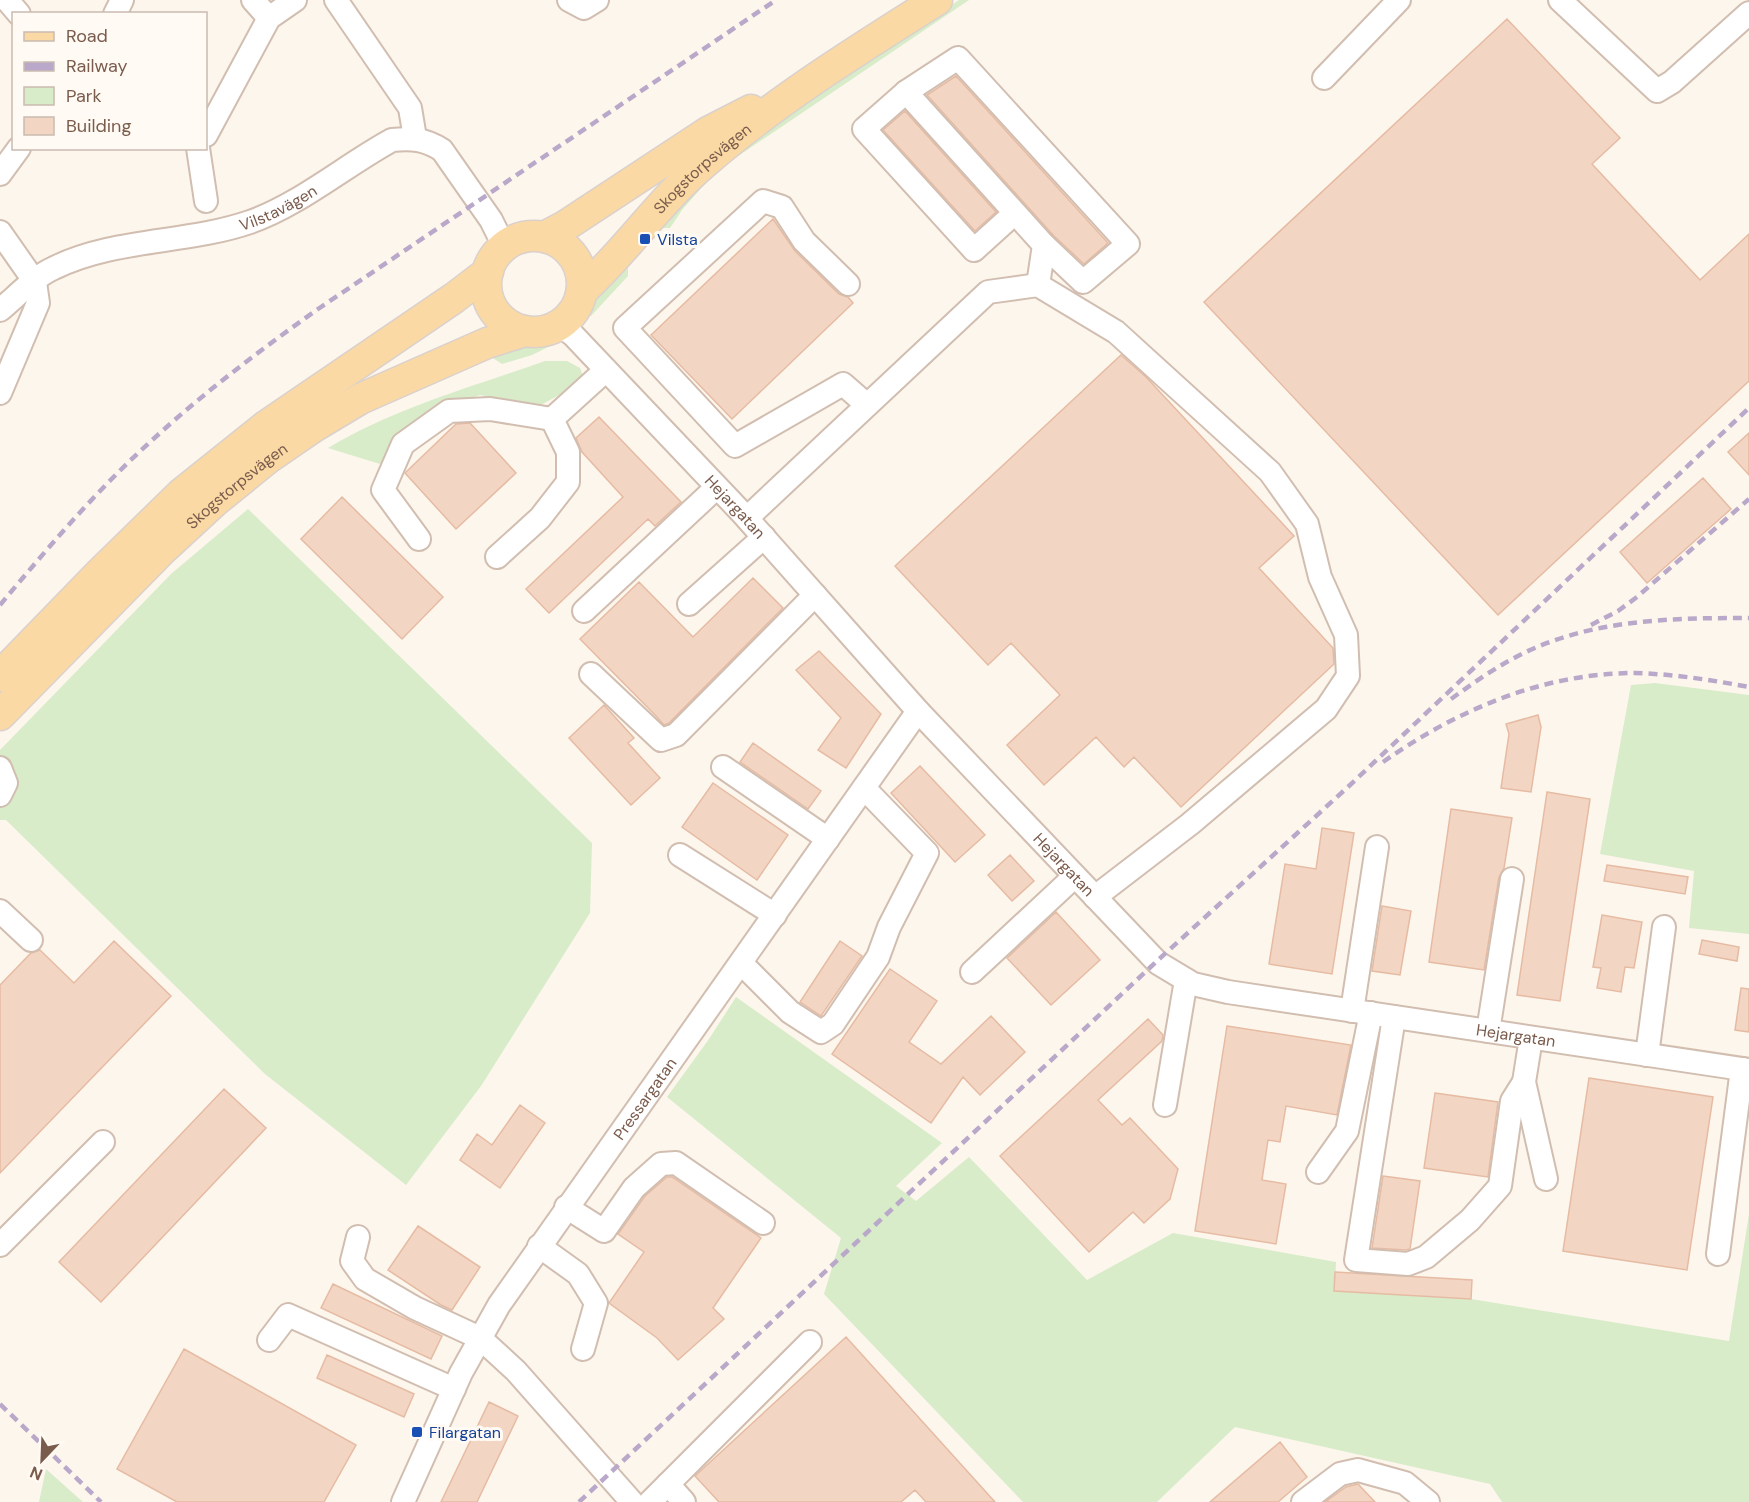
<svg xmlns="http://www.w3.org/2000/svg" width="1749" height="1502" viewBox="0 0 1749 1502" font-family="'DM Sans',sans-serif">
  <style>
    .green { fill: #d8ecc9 }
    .building { fill: #f3d5c3; stroke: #e6bba3; stroke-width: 1.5 }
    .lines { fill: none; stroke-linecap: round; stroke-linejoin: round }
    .minor-casing { stroke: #d1beb0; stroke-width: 26 }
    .major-casing { stroke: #dad1cd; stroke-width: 33 }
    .minor { stroke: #fff; stroke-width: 22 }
    .major { stroke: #fbd9a5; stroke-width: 30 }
    .rail { stroke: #b9a8c9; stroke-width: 4.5; stroke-dasharray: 9 6; stroke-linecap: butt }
    .transit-dot { fill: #1a4fb4; stroke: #fffaf3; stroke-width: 2 }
    .labels { text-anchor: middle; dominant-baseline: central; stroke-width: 6; stroke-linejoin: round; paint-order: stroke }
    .street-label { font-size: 16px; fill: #7a5c4d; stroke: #fffaf3 }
    .transit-label { font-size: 16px; fill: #164399; stroke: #fffaf3; text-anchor: start }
  </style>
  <rect width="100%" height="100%" fill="#fdf6ec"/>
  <path class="green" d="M 959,0 L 969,0 L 716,171 L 682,210 L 670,228 L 658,228 L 667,210 L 774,124 Z
    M 628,265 L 628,276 L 591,316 L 588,315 C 590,291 611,279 628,265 Z
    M 541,341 L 554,344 L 532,355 L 502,364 L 493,358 L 488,349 Z
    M 545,361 L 567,361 L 580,368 L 585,381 L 537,407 L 480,395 L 450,405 L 413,429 L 380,464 L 328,448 C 395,408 472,387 545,361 Z
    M 248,509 L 592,843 L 590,913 L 481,1086 L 406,1185 L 265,1074 L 6,820 L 0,820 L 0,806 L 15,785 L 12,766 L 0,756 L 0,750 L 171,574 Z
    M 1655,683 L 1749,695 L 1749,934 L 1689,928 L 1694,871 L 1600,854 L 1631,685 Z
    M 736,997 L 942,1143 L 896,1186 L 916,1201 L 969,1157 L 1087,1280 L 1173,1233 L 1336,1262 L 1335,1291 L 1471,1299 L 1729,1341 L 1749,1214 L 1749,1502 L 1502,1502 L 1490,1484 L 1235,1427 L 1157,1502 L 1023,1502 L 824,1294 L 841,1238 L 667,1097 L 709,1039 Z
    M 46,1469 L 83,1502 L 39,1502 Z"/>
  <path class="building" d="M 1507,19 L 1620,138 L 1592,164 L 1700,280 L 1749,234 L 1749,381 L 1498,615 L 1204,302 Z
    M 956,76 L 1108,243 L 1084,264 L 1054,236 L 927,95 Z
    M 905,111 L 996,212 L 975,231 L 883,130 Z
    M 773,219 L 795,251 L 839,294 L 848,297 L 853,303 L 732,419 L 651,335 Z
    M 1121,355 L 1146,377 L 1294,536 L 1259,568 L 1333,648 L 1334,664 L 1181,807 L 1134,757 L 1124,767 L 1096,737 L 1044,785 L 1007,745 L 1060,695 L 1011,643 L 988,665 L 895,566 Z
    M 599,417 L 681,502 L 655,526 L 648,519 L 549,613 L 526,589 L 623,497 L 582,452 L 576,438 Z
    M 470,423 L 516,473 L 456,529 L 405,473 L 456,424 Z
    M 1749,433 L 1749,475 L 1728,452 Z
    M 1703,478 L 1731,509 L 1647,583 L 1620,552 Z
    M 342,497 L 443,597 L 402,639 L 301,539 Z
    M 753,578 L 783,608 L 669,723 L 664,725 L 657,717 L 580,639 L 639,582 L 693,637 Z
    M 819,651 L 881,714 L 846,768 L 818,750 L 841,718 L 796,670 Z
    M 604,705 L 634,738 L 628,743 L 660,778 L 631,805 L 569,738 Z
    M 1538,715 L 1541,727 L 1531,792 L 1501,788 L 1509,734 L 1506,724 Z
    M 753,743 L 821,791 L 808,809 L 740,762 Z
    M 920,766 L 985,835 L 955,862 L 891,793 Z
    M 713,783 L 788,835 L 757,880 L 682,827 Z
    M 1547,792 L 1590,799 L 1560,1001 L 1517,995 Z
    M 1451,809 L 1512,818 L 1504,868 L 1499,877 L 1484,970 L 1429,962 Z
    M 1322,828 L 1354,833 L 1332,974 L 1269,964 L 1285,864 L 1316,869 Z
    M 1010,855 L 1034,881 L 1012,901 L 988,875 Z
    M 1607,865 L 1688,877 L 1685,894 L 1604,881 Z
    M 1382,906 L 1411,911 L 1400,975 L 1372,971 Z
    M 1056,912 L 1100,960 L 1051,1005 L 1007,958 Z
    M 1602,915 L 1642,922 L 1634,968 L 1625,967 L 1621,992 L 1597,988 L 1601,968 L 1593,967 Z
    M 1702,940 L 1739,947 L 1737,961 L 1699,954 Z
    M 114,941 L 171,996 L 0,1173 L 0,985 L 31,953 L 40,950 L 74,983 Z
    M 840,941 L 862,956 L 821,1016 L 800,1002 Z
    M 890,969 L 937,1001 L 909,1042 L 941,1064 L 991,1016 L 1025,1052 L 980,1095 L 963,1077 L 931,1123 L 832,1054 Z
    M 1741,988 L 1749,989 L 1749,1032 L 1735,1030 Z
    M 1148,1019 L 1163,1035 L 1162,1041 L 1098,1100 L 1122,1125 L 1130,1118 L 1178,1169 L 1170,1199 L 1144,1223 L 1133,1212 L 1089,1252 L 1000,1156 Z
    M 1227,1026 L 1351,1045 L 1337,1115 L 1286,1106 L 1280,1142 L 1268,1140 L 1262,1180 L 1286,1184 L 1276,1244 L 1195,1231 Z
    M 1589,1078 L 1713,1097 L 1687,1270 L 1563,1251 Z
    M 224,1089 L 266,1128 L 101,1302 L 59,1262 Z
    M 1435,1093 L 1498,1102 L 1488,1177 L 1424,1168 Z
    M 520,1105 L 545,1123 L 500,1188 L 460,1160 L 477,1134 L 492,1145 Z
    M 1383,1176 L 1420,1181 L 1410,1249 L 1406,1250 L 1372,1248 Z
    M 667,1177 L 672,1177 L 761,1238 L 713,1308 L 724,1319 L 678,1360 L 657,1338 L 609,1303 L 644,1252 L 618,1234 L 645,1196 Z
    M 418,1226 L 480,1267 L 452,1310 L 441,1305 L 388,1270 Z
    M 1335,1272 L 1472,1280 L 1471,1299 L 1334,1291 Z
    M 333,1284 L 442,1336 L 431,1359 L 321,1308 Z
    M 846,1337 L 995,1502 L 926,1502 L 915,1490 L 901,1502 L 719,1502 L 695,1476 Z
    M 184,1349 L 356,1445 L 324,1502 L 177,1502 L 117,1469 Z
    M 327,1355 L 414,1394 L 404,1417 L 317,1378 Z
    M 489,1402 L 518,1416 L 477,1502 L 441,1502 Z
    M 1280,1442 L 1307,1477 L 1278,1502 L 1210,1502 Z
    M 1358,1484 L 1375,1502 L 1325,1502 L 1346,1487 Z"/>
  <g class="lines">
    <g class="minor-casing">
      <g id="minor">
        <path d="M 7,0 L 19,14"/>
        <path d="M 253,0 L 269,18"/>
        <path d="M 336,0 L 410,108 L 415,138"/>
        <path d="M 569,0 L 584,8 L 597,0"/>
        <path d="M 1560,0 L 1657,91 L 1672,82 L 1749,13"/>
        <path d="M 115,14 L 122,0"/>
        <path d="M 1324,78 L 1399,0"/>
        <path d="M 906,92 L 958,58 L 1128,244 L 1083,282 L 1044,245"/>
        <path d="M 206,135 L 269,18 L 295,0"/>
        <path d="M 198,148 L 206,201"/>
        <path d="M 0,174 L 19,148"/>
        <path d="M 1015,213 L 974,250 L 864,129 L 906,92 L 1044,245 L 1038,285"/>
        <path d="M 0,232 L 35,282 L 38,303 L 0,393"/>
        <path d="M 848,284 L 804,241 L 782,207 L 763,201 L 625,328 L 735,446 L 843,384 L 867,405"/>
        <path id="s1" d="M 0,310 C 17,296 34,277 54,268 C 115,238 186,244 250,222 C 299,205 346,165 392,140 C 412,138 425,139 442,150 L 491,220 L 504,246"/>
        <path id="s2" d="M 559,324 L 573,335 L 743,514 L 918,711 L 1158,963 L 1193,984 L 1228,992 L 1749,1070"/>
        <path d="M 747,518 L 988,292 L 1038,285 L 1116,332 L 1270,472 L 1307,524 L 1320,577 L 1346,635 L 1348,676 L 1326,709 L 1190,824 L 1095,897"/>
        <path d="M 419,539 L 383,490 L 403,444 L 449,411 L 490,409 L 552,419"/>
        <path d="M 497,557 L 540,518 L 568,482 L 568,452 L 552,419 L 606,370"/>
        <path d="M 689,604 L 764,537"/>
        <path d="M 584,611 L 717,487"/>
        <path d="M 591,674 L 661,740 L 676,735 L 815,595"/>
        <path d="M 723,767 L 828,839"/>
        <path d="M 0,768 L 6,783 L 0,795"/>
        <path d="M 680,855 L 775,915"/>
        <path d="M 0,911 L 31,940"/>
        <path d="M 741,963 L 790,1012 L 821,1032 L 833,1024 L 878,957 L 889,927 L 927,853 L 864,788"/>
        <path d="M 972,972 L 1075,876"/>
        <path d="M 1352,1011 L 1377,847"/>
        <path d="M 1394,1017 L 1356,1260 L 1408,1264 L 1426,1257 L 1470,1220 L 1500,1186 L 1512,1101 L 1524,1082"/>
        <path d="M 1488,1031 L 1512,879"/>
        <path d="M 1531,1038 L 1524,1082 L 1546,1179"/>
        <path d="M 1647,1055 L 1664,927"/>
        <path d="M 1165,1105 L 1186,980"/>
        <path d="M 1318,1172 L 1347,1131 L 1371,1013"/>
        <path d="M 566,1207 L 604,1231 L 634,1188 L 661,1164 L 676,1163 L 763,1223"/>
        <path d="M 358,1237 L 352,1261 L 365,1279 L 415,1308 L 480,1338 L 516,1371 L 632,1502"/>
        <path d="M 0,1245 L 103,1142"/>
        <path d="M 539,1246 L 578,1274 L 596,1303 L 583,1349"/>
        <path d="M 1718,1254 L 1742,1069"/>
        <path d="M 269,1340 L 288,1315 L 454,1389"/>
        <path d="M 668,1484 L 684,1502"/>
        <path id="s3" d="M 403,1502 L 461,1373 L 499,1305 L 918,711"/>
        <path d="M 650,1502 L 810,1342"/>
        <path d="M 1303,1502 L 1340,1474 L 1358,1470 L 1405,1483 L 1428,1502"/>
      </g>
    </g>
    <g class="major-casing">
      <g id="major">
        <circle cx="534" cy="284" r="48"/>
        <path d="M 544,237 L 565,226 L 708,132 L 751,110"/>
        <path id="s4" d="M 582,291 C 625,252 658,203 702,165 C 774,102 856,51 937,0"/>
        <path d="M 0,676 L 101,572 L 181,494 L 266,426 L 454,298 L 488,272"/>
        <path id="s5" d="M 0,715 L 163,549 L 214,502 L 267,459 L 315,426 L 360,399 L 487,343 L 525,331"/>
      </g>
    </g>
    <use href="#minor" class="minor"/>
    <use href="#major" class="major"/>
    <path class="rail" d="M 0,605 C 47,549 95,492 149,443 C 202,394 259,351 318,309 L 776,0
      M 1591,625 L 1618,611 L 1637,597 L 1749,499
      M 1451,699 C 1472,684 1493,669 1516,657 C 1588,619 1670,618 1749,618
      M 1383,762 C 1457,710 1543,673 1635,673 C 1673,674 1712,680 1749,687
      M 0,1404 L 101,1502
      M 579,1502 L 1157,961 L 1349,786 L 1749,408"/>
  </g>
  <g class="transit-dot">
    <rect x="639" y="233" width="12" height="12" rx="3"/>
    <rect x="411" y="1426" width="12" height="12" rx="3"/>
  </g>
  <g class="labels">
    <g class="street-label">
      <text stroke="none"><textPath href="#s4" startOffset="172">Skogstorpsvägen</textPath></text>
      <text stroke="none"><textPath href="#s1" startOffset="302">Vilstavägen</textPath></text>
      <text stroke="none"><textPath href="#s5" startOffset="330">Skogstorpsvägen</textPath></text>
      <text stroke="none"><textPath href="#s2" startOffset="254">Hejargatan</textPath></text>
      <text stroke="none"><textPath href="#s2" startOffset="740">Hejargatan</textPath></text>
      <text stroke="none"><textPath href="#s2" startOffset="1244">Hejargatan</textPath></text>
      <text stroke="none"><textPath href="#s3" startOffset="472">Pressargatan</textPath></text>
    </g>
    <g class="transit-label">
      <text x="657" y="239">Vilsta</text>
      <text x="429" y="1432">Filargatan</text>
    </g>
  </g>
  <rect x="12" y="12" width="195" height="138" fill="#fffaf3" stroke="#cabbb1" stroke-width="1.5"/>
  <rect x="24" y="32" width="30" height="9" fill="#fbd9a5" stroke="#cabbb1" stroke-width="1.5"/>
  <text x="66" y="42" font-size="18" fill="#7a5c4d">Road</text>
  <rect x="24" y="62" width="30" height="9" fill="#b9a8c9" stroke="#cabbb1" stroke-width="1.5"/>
  <text x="66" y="72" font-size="18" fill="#7a5c4d">Railway</text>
  <rect x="24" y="87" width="30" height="18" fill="#d8ecc9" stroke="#cabbb1" stroke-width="1.5"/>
  <text x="66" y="102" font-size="18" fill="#7a5c4d">Park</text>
  <rect x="24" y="117" width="30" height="18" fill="#f3d5c3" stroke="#cabbb1" stroke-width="1.5"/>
  <text x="66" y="132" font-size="18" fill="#7a5c4d">Building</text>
  <g transform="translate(42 1460) rotate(203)" stroke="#fffaf3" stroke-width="4.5" paint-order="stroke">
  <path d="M0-4.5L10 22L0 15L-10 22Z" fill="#7a5c4d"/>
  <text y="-9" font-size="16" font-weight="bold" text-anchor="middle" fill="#7a5c4d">N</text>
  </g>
</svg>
